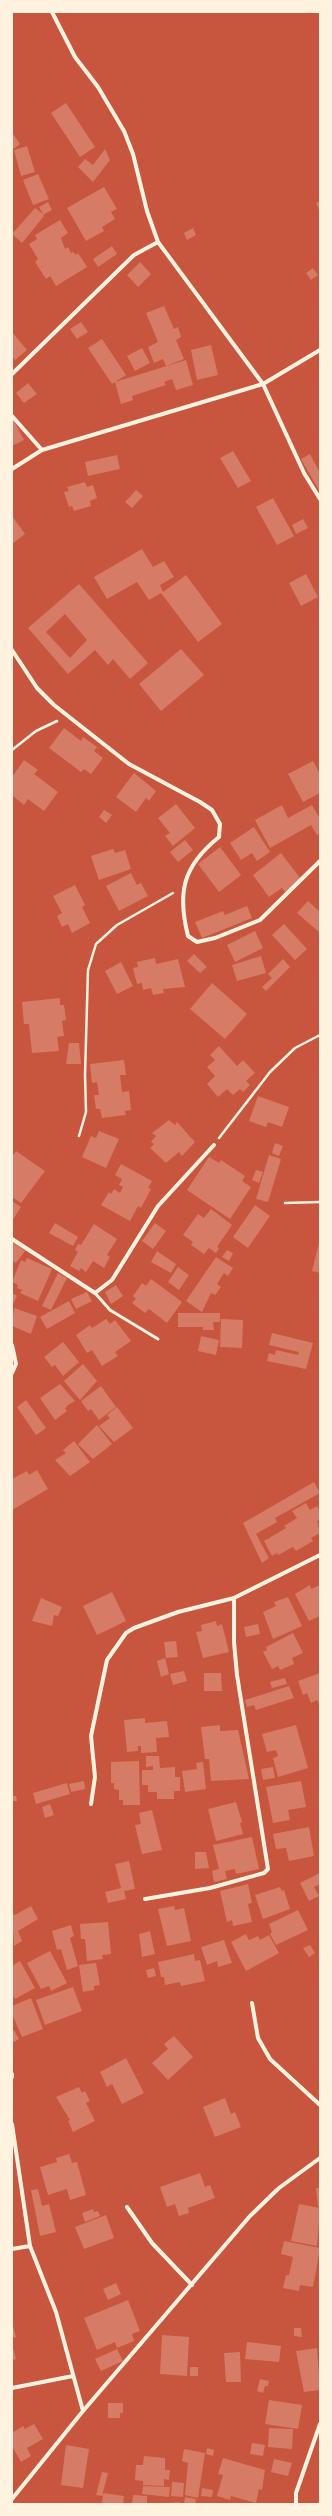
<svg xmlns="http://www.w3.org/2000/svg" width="332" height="2516" viewBox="0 0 332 2516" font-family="'Fira Sans',sans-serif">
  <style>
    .building { fill: #d67c66; fill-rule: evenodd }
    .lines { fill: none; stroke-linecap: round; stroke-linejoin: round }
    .path { stroke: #fff3e0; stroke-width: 2.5 }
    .service { stroke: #fff3e0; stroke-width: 3 }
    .minor { stroke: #fff3e0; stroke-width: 4 }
  </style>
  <rect width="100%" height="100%" fill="#c8553d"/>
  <path class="building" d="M 66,103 L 95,147 L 80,157 L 51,113 Z
    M 13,134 L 20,144 L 12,150 L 12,135 Z
    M 27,146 L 35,172 L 21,176 L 14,150 Z
    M 105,149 L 110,160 L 93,182 L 78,167 L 85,159 L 93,165 Z
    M 38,174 L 49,199 L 33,205 L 23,180 Z
    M 104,187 L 117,209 L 111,212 L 115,219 L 102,227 L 104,231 L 86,241 L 67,208 Z
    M 320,201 L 320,212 L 316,203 Z
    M 48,202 L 52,210 L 43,215 L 44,216 L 22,243 L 12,234 L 35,208 L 43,214 L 39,207 Z
    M 60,220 L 68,233 L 61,238 L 65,249 L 68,247 L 71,253 L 73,252 L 76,255 L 78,253 L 87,267 L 56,286 L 50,276 L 46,279 L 35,262 L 38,259 L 29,244 L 37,239 L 35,235 Z
    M 193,228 L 196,235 L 187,240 L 184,233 Z
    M 112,246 L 117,254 L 98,267 L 93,259 Z
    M 140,262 L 151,274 L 138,287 L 127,275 Z
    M 313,268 L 318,275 L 311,280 L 306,273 Z
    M 164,306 L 174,329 L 178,327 L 181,337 L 176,340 L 184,359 L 166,366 L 163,359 L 154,363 L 148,347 L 158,342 L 146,313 Z
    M 81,322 L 88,332 L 77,339 L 70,329 Z
    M 12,332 L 27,350 L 15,360 L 12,356 Z
    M 102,339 L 126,375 L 112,384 L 88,348 Z
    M 211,345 L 218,375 L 197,380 L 191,350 Z
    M 142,348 L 150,363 L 135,371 L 127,356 Z
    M 186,360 L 193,385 L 176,390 L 172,379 L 164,382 L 166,385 L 132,396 L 133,400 L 121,404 L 115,382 Z
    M 28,383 L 37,394 L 24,403 L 16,393 Z
    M 13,419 L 24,440 L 12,446 L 12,420 Z
    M 233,451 L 251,481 L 238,488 L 220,458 Z
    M 310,454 L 320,473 L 320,492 L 301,459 Z
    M 117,455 L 120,469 L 88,476 L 85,462 Z
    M 85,482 L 87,487 L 93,485 L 97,498 L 90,501 L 91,506 L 74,511 L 72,506 L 69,507 L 64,492 L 69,491 L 67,487 Z
    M 136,490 L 143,496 L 132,508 L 125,502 Z
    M 273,498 L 294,536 L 277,545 L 256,507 Z
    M 12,516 L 25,534 L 12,544 Z
    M 303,519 L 308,528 L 296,534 L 292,525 Z
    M 142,549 L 153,567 L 164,561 L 174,577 L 160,585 L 163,592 L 186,575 L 222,624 L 198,642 L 161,593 L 149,600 L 137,582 L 107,599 L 94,577 Z
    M 306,574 L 318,597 L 301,606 L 289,583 Z
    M 79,584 L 148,663 L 130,679 L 113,659 L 108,665 L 95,650 L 68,674 L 28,628 ZM 65,614 L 87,640 L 70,658 L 46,632 Z
    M 181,649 L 204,675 L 161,711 L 139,684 Z
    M 64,728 L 81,741 L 83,737 L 97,747 L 94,751 L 103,758 L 91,774 L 84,769 L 81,772 L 49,748 Z
    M 24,760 L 38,770 L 34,774 L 58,792 L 44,811 L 28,799 L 24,805 L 12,795 L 12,777 Z
    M 313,761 L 320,774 L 320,793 L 303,802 L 288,774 Z
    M 134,773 L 156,791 L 149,801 L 146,798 L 136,812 L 116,797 Z
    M 176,804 L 195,828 L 173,846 L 165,836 L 170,833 L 158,818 Z
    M 282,805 L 288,818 L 312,805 L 320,819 L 320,833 L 317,835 L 311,825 L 270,848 L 255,820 Z
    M 104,810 L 112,815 L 106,823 L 99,817 Z
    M 254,827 L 270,852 L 257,861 L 252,853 L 241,860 L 230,843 Z
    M 185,840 L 193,850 L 178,862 L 170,852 Z
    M 220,847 L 241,875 L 219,892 L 198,864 Z
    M 113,849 L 115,853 L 125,850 L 131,869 L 99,880 L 91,856 Z
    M 281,853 L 301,879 L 285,892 L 282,888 L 269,897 L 253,875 Z
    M 131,873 L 137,885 L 141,883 L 148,896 L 119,911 L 106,886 Z
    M 75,885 L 85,905 L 82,907 L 90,923 L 72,933 L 68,924 L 62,927 L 57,916 L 62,913 L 53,896 Z
    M 308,901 L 320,912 L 320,933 L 297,913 Z
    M 247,906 L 252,918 L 202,938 L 195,922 L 223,911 L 225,915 Z
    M 284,924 L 307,949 L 295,960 L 272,935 Z
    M 255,931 L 263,948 L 235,962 L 227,945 Z
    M 194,954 L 207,967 L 200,973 L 187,961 Z
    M 261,956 L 266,973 L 237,981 L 232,965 Z
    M 155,958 L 156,964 L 178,959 L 185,987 L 163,989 L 164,993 L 153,995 L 151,988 L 143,990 L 142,983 L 137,984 L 133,968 L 138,967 L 137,962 Z
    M 283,959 L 290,967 L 266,991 L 262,987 L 272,978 L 268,974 Z
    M 121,962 L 133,986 L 117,994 L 105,971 Z
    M 212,983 L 247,1014 L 225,1039 L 190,1009 Z
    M 60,998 L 60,1005 L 64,1005 L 66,1020 L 62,1021 L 64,1036 L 57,1037 L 59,1051 L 32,1053 L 29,1024 L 24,1024 L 22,1002 Z
    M 69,1043 L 79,1043 L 81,1064 L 66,1064 Z
    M 219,1046 L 237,1066 L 243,1060 L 255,1073 L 246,1081 L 250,1085 L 243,1092 L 240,1089 L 233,1095 L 227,1089 L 218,1097 L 207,1084 L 215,1076 L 207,1067 L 215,1060 L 210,1055 Z
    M 124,1060 L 126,1075 L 120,1075 L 122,1092 L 129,1091 L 131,1110 L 125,1111 L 126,1115 L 102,1118 L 100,1109 L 96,1109 L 94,1095 L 99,1095 L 97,1082 L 92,1083 L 90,1064 Z
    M 258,1096 L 289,1107 L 282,1127 L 268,1122 L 266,1127 L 249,1121 Z
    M 169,1120 L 175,1125 L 177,1122 L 195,1142 L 182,1156 L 179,1152 L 166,1163 L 150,1148 L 154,1144 L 151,1142 L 156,1136 L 152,1133 Z
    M 99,1131 L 119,1139 L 106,1168 L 82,1157 L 91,1136 L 96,1138 Z
    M 275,1143 L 283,1146 L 279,1156 L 272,1153 Z
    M 16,1151 L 45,1171 L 21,1203 L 12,1197 L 12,1157 Z
    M 269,1155 L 281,1159 L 268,1202 L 256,1199 Z
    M 209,1157 L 219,1163 L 221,1160 L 245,1176 L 242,1181 L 251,1187 L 230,1219 L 187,1190 Z
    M 121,1164 L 152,1181 L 148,1188 L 151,1189 L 141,1208 L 138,1206 L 130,1221 L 101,1205 L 109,1192 L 111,1194 L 114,1189 L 120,1193 L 123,1187 L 119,1185 L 122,1179 L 115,1175 Z
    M 256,1170 L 263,1172 L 259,1183 L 252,1180 Z
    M 12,1201 L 21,1207 L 12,1221 Z
    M 255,1205 L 270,1216 L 248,1248 L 233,1237 Z
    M 211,1209 L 232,1225 L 217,1247 L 219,1248 L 216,1253 L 209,1248 L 204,1254 L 191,1245 L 193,1242 L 183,1235 L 198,1214 L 204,1218 Z
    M 55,1223 L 78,1237 L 73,1246 L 49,1233 Z
    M 155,1223 L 166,1231 L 153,1249 L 142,1241 Z
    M 94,1224 L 117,1239 L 107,1255 L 110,1257 L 104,1268 L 93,1261 L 86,1272 L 81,1268 L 79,1271 L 70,1266 L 78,1252 L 75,1250 L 78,1244 L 81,1245 Z
    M 12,1242 L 25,1251 L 16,1263 L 12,1261 Z
    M 319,1243 L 320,1243 L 320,1273 L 312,1271 Z
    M 227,1250 L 233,1253 L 229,1261 L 222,1257 Z
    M 157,1251 L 176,1264 L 171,1273 L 151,1262 Z
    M 216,1257 L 233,1268 L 228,1276 L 224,1273 L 217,1284 L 221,1287 L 215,1295 L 211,1293 L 202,1312 L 186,1301 Z
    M 27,1258 L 52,1269 L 38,1301 L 20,1293 L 22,1290 L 17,1288 L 18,1285 L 12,1282 L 21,1260 L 25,1262 Z
    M 178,1267 L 189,1275 L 179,1290 L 168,1282 Z
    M 58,1273 L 67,1278 L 51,1310 L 42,1306 Z
    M 151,1279 L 182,1302 L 167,1323 L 149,1309 L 145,1313 L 132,1303 L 136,1299 L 133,1296 L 142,1283 L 146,1286 Z
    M 116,1285 L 123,1296 L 111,1304 L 105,1292 Z
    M 87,1292 L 92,1301 L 76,1309 L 71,1299 Z
    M 12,1293 L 17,1296 L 12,1306 Z
    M 69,1301 L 75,1313 L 47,1329 L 40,1317 Z
    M 14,1308 L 37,1316 L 31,1334 L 12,1326 Z
    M 178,1313 L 220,1313 L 220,1322 L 213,1322 L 214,1330 L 203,1330 L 203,1327 L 178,1327 Z
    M 106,1319 L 110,1324 L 115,1320 L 131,1341 L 115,1352 L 118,1356 L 102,1366 L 92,1350 L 87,1353 L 76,1335 L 90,1325 L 92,1328 Z
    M 221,1319 L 243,1320 L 242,1348 L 220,1347 Z
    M 272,1333 L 313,1343 L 306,1369 L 267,1361 L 269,1353 L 275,1355 L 276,1350 L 298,1355 L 299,1352 L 269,1345 Z
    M 201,1336 L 219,1340 L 216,1355 L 198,1351 Z
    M 63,1342 L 79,1362 L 63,1376 L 55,1365 L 52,1367 L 44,1357 Z
    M 83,1364 L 97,1381 L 80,1400 L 64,1381 Z
    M 60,1384 L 75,1401 L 68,1405 L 65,1409 L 67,1411 L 55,1420 L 40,1398 Z
    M 101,1386 L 116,1407 L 99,1420 L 91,1409 L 88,1411 L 81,1401 Z
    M 26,1400 L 46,1428 L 36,1435 L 17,1407 Z
    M 117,1407 L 133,1428 L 114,1442 L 99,1426 L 110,1418 L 107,1415 Z
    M 97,1425 L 112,1444 L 93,1459 L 78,1444 Z
    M 74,1441 L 90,1462 L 70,1476 L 55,1460 L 66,1453 L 63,1450 Z
    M 37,1470 L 48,1489 L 12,1510 L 12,1479 L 27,1471 L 29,1475 Z
    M 314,1482 L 320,1493 L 275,1518 L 277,1522 L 256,1534 L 269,1558 L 262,1563 L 243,1523 Z
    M 306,1503 L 310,1510 L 317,1506 L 320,1512 L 320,1520 L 317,1521 L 320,1533 L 311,1538 L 313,1541 L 296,1551 L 293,1547 L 278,1555 L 277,1553 L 272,1556 L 264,1541 L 286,1528 L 284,1526 L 297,1518 L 292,1511 Z
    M 310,1585 L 311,1589 L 320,1585 L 320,1616 L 309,1621 L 295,1594 Z
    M 112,1592 L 126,1621 L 97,1635 L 83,1606 Z
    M 288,1597 L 302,1626 L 273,1639 L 263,1612 L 276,1606 L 274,1602 Z
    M 41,1598 L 62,1607 L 58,1616 L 54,1615 L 52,1626 L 32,1621 Z
    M 216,1621 L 217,1626 L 222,1624 L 229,1652 L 203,1658 L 196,1632 L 202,1631 L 201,1625 Z
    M 258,1624 L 260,1634 L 246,1637 L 244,1627 Z
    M 293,1633 L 303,1653 L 292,1658 L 294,1664 L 280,1670 L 278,1666 L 272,1669 L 263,1652 L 267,1650 L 266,1647 Z
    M 176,1641 L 178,1657 L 166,1658 L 164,1642 Z
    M 165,1658 L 169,1674 L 161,1677 L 157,1661 Z
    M 184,1671 L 187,1681 L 173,1685 L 170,1674 Z
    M 204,1673 L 221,1673 L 222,1691 L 204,1691 Z
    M 320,1673 L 320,1704 L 319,1704 L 317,1700 L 311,1703 L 307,1693 L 303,1695 L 298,1681 Z
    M 285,1678 L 287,1684 L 272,1688 L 270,1682 Z
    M 289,1686 L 294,1698 L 256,1710 L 254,1705 L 247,1707 L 245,1700 Z
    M 145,1718 L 145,1723 L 167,1721 L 169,1737 L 156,1738 L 157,1752 L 141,1753 L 141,1746 L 138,1746 L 138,1751 L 127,1752 L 124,1720 Z
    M 220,1725 L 220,1731 L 238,1730 L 249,1779 L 211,1781 L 209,1759 L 205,1759 L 201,1727 Z
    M 296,1725 L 308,1768 L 278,1777 L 273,1758 L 278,1756 L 276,1750 L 267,1752 L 262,1734 Z
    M 146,1756 L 159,1756 L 160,1768 L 175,1767 L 175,1777 L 180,1777 L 180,1791 L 174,1791 L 174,1799 L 157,1799 L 157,1792 L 148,1792 L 148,1785 L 142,1785 L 142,1770 L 153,1770 L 153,1766 L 146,1767 Z
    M 139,1761 L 140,1805 L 123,1805 L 123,1800 L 119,1800 L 119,1790 L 114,1789 L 114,1783 L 111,1783 L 111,1762 Z
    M 203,1762 L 206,1789 L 185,1792 L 182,1771 L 197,1769 L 196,1763 Z
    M 273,1767 L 275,1778 L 263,1780 L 261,1769 Z
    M 84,1781 L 85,1789 L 71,1792 L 69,1784 Z
    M 301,1781 L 306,1807 L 288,1810 L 290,1820 L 273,1823 L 266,1787 Z
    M 67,1783 L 70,1794 L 36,1804 L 33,1793 Z
    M 12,1796 L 16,1796 L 17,1801 L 13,1801 Z
    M 236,1802 L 242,1822 L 240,1823 L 243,1834 L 216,1841 L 208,1809 Z
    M 50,1804 L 54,1815 L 45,1818 L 42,1807 Z
    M 152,1810 L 162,1850 L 142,1854 L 135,1825 L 141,1824 L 139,1813 Z
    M 309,1827 L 314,1856 L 289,1861 L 286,1848 L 276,1849 L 273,1834 Z
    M 252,1837 L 259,1869 L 236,1874 L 235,1869 L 225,1871 L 227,1879 L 214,1882 L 212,1871 L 219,1869 L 213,1845 Z
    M 195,1852 L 206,1852 L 209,1868 L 195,1869 Z
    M 129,1861 L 135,1889 L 124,1891 L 126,1899 L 108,1903 L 105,1892 L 121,1888 L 115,1864 Z
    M 320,1873 L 320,1884 L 314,1887 L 319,1896 L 309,1901 L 300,1883 Z
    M 248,1884 L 252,1903 L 248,1904 L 252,1922 L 233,1926 L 232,1920 L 227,1922 L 220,1891 Z
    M 280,1887 L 282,1891 L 284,1890 L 290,1909 L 263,1919 L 255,1895 Z
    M 31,1906 L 38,1919 L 18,1931 L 22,1941 L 14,1946 L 12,1913 L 15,1915 Z
    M 174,1906 L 175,1910 L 184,1908 L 191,1941 L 167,1946 L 158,1909 Z
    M 298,1910 L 308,1930 L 276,1945 L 270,1934 L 272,1932 L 269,1924 Z
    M 108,1922 L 111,1954 L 102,1955 L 103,1959 L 87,1961 L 85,1939 L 81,1939 L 80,1924 Z
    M 71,1925 L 74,1936 L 70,1938 L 78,1966 L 67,1970 L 61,1949 L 57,1950 L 52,1931 Z
    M 150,1931 L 155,1954 L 142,1957 L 139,1934 Z
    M 246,1934 L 249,1940 L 258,1936 L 260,1940 L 269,1935 L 279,1953 L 246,1971 L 231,1942 Z
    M 224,1940 L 232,1963 L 218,1967 L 217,1961 L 207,1965 L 201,1947 Z
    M 310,1945 L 315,1953 L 309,1957 L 303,1948 Z
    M 50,1951 L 67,1983 L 51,1991 L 49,1986 L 41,1989 L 27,1963 Z
    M 194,1954 L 195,1961 L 200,1960 L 205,1981 L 181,1986 L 180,1982 L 165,1985 L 164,1977 L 161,1977 L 158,1962 Z
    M 20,1961 L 35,1988 L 15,1999 L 12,1994 L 12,1966 Z
    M 96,1963 L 100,1985 L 94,1986 L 94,1990 L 83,1992 L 79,1965 Z
    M 154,1968 L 156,1976 L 148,1978 L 146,1970 Z
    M 73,1987 L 82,2011 L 45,2025 L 36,2000 Z
    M 31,1998 L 43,2029 L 22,2037 L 12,2014 L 12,2006 Z
    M 14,2030 L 19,2039 L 12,2043 L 12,2031 Z
    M 174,2036 L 193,2057 L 168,2080 L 152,2063 L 168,2049 L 164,2044 Z
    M 126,2058 L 144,2093 L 122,2104 L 112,2084 L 107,2087 L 100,2072 Z
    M 79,2087 L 82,2093 L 85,2091 L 90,2101 L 86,2103 L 95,2121 L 73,2132 L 68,2121 L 70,2120 L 56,2097 Z
    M 225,2098 L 231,2114 L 235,2112 L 241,2127 L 215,2137 L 203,2107 Z
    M 69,2154 L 72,2163 L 77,2162 L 86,2195 L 70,2200 L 67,2189 L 48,2195 L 40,2167 L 57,2162 L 56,2158 Z
    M 200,2173 L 205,2187 L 210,2185 L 215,2198 L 188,2208 L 189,2213 L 179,2216 L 175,2204 L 167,2207 L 160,2187 Z
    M 316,2188 L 320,2188 L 320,2206 L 318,2207 Z
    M 38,2189 L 42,2206 L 49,2204 L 56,2232 L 40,2236 L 31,2190 Z
    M 299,2204 L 320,2208 L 317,2246 L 291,2241 Z
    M 93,2209 L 94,2212 L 98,2211 L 100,2216 L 85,2222 L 82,2213 Z
    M 106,2215 L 114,2238 L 84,2249 L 75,2227 Z
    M 284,2241 L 320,2248 L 313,2287 L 300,2285 L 299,2291 L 283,2288 L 286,2275 L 289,2275 L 293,2257 L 281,2254 Z
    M 116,2283 L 121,2294 L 108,2300 L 103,2289 Z
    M 128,2300 L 140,2331 L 132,2334 L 134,2341 L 117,2348 L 115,2342 L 97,2350 L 84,2318 Z
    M 12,2322 L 16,2337 L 12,2338 Z
    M 294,2328 L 301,2328 L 302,2337 L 294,2336 Z
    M 162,2335 L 189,2337 L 187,2376 L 160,2374 Z
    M 247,2342 L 281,2346 L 279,2362 L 245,2359 Z
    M 12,2344 L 16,2359 L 12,2360 Z
    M 317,2348 L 320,2390 L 304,2392 L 296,2351 Z
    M 117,2349 L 123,2361 L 101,2371 L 95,2359 Z
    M 240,2352 L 241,2382 L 226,2382 L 224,2353 Z
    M 190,2367 L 198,2367 L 198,2376 L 190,2376 Z
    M 260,2379 L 269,2381 L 268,2386 L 265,2386 L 263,2393 L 257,2391 Z
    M 269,2400 L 302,2405 L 298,2429 L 265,2424 Z
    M 108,2403 L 123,2403 L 123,2413 L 120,2413 L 120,2418 L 108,2418 Z
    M 34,2424 L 43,2439 L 27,2448 L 31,2456 L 21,2462 L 12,2446 L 12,2433 L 23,2426 L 25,2429 Z
    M 269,2428 L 293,2429 L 292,2449 L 268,2447 Z
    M 252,2443 L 265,2445 L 263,2456 L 250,2454 Z
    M 66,2445 L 89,2449 L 83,2488 L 61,2485 Z
    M 207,2448 L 214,2450 L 213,2456 L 206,2454 Z
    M 184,2449 L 205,2453 L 198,2498 L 185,2495 L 188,2463 L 182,2461 Z
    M 144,2456 L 165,2458 L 165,2470 L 170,2470 L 169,2480 L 164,2479 L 164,2486 L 143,2485 L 143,2481 L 135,2480 L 136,2465 L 143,2465 Z
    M 223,2458 L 265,2470 L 262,2490 L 259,2489 L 256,2503 L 231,2496 L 230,2500 L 217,2496 L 223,2475 L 218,2474 Z
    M 274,2459 L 292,2463 L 288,2476 L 271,2472 Z
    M 102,2472 L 108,2473 L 102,2496 L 96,2495 Z
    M 172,2482 L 184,2483 L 183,2497 L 171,2496 Z
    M 143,2486 L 170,2487 L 169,2497 L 142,2494 Z
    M 202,2488 L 213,2490 L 212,2497 L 201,2496 Z
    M 103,2493 L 124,2496 L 123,2504 L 102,2504 Z
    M 133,2495 L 147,2496 L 147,2504 L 132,2504 Z
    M 185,2497 L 196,2499 L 195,2504 L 184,2504 Z
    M 180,2502 L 180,2504 L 166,2504 L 166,2503 Z"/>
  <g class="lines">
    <path class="path" d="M 12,750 L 36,731 L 57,721
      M 79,1136 L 86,1112 L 85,1075 L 88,970 L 96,944 L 117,925 L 173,893
      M 219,1138 L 270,1072 L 295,1048 L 320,1035
      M 285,1203 L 320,1202"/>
    <path class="service" d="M 95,1293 L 110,1310 L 158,1339"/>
    <path class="minor" d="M 52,12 L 75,57 L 98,87 L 124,131 L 133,154 L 147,211 L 158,242 L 263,384 L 304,473 L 320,499
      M 12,374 L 134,255 L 158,242
      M 12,416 L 42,450
      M 12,469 L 42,450 L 263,384 L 320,350
      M 12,650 L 37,688 L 54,705 L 129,764 L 200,802 L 212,810 L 220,824 L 219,837 C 183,866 177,892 188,936 L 197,942 L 215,938 L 260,920 L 320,861
      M 12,1239 L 95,1293 L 112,1280 L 158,1206 L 214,1145
      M 12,1345 L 16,1364 L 12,1373
      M 91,1804 L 95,1777 L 91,1736 L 107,1660 L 126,1633 L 134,1628 L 178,1612 L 234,1598
      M 145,1899 L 210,1888 L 264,1873 L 268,1869 L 237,1675 L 234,1642 L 234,1598 L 320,1555
      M 252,2003 L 258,2038 L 270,2059 L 320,2105
      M 12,2074 L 12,2077
      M 12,2124 L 30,2246 L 56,2312 L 83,2411
      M 127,2207 L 152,2243 L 192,2285
      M 12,2249 L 30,2246
      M 12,2388 L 73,2376
      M 12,2499 L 83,2411 L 250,2216 L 279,2188 L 320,2158
      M 296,2504 L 296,2493 L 320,2424"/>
  </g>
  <rect width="332" height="2516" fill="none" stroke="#fff3e0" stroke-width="26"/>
</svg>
